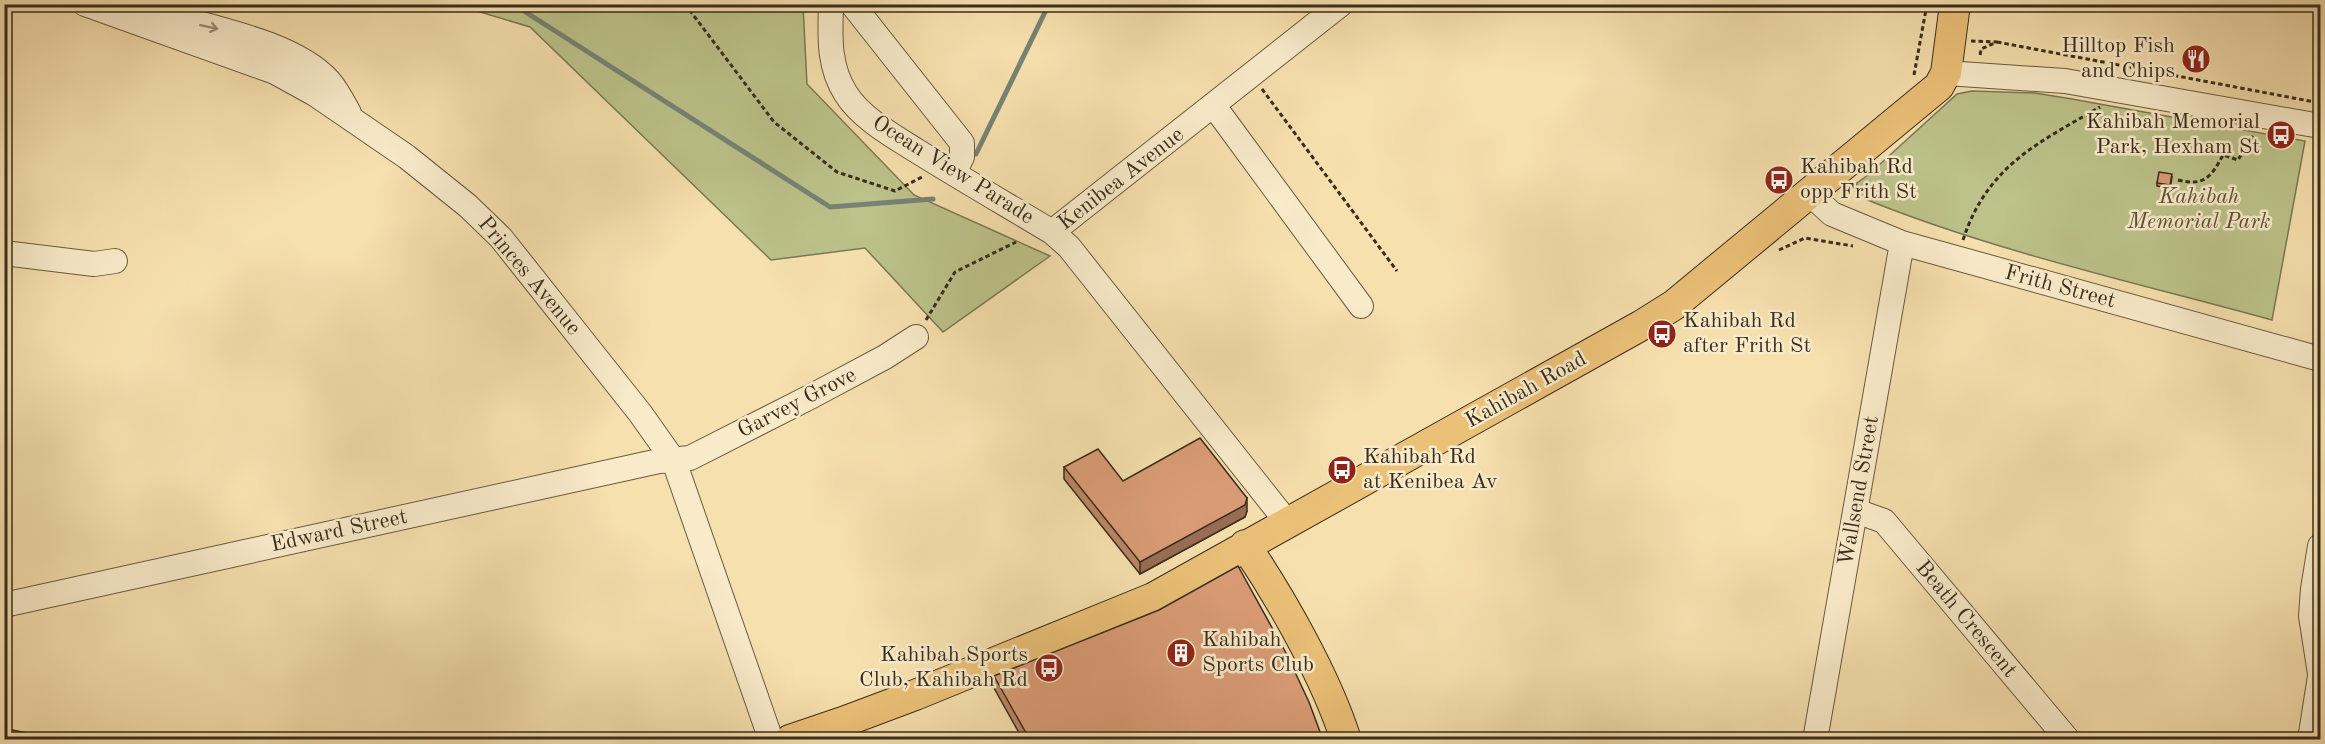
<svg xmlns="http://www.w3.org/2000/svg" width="2325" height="744" viewBox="0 0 2325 744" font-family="'Old Standard TT',serif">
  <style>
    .green { fill: #bcc28a; stroke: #7a7854; stroke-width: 1.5 }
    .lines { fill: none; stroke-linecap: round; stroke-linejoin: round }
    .stream { stroke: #768375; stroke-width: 5 }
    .minor-casing { stroke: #685a41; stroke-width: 26 }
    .major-casing { stroke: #392d1d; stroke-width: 32 }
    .path { stroke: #392d1d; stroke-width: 3; stroke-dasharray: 4.5 3; stroke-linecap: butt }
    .minor { stroke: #f9ebca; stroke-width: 24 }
    .major { stroke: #ebc077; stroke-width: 30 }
    .wall { fill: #bb8665; stroke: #392d1d; stroke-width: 1.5 }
    .shaded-wall { fill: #996d53; stroke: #392d1d; stroke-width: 1.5 }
    .building { fill: #da9c76; stroke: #392d1d; stroke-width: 1.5 }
    .oneway { stroke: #998c74 }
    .labels { text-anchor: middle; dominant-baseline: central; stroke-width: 5; stroke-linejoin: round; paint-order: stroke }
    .poi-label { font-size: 22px; fill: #392d1d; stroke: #f9ebca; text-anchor: start }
    .street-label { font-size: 22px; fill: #392d1d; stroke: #f9ebca }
    .park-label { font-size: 22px; font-style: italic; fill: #5a5238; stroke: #f9ebca }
  </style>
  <rect width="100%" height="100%" fill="#f6e0ae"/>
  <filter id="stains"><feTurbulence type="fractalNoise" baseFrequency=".00333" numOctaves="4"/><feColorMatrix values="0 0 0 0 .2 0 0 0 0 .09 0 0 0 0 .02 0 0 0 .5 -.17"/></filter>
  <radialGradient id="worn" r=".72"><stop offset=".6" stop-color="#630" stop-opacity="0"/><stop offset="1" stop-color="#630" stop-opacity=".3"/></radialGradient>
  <path class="green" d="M 457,5 L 803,5 L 807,84 L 914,195 L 1050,256 L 943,332 L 865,248 L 771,260 L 530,27 Z
    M 1972,91 L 2035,93 L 2072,99 L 2305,141 L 2272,320 C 2134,282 1992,251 1860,197 L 1855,191 L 1857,183 L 1868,175 L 1957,94 Z"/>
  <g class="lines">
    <path class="stream" d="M 513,4 L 830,207 L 933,199
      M 976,154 L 1049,4"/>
    <g class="minor-casing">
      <path id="minor" d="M 85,4 L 275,72 L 315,94 L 407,157 L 468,206 L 501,238 L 640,413 L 674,461 L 771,740
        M 831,4 C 830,36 828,66 846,94 C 861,118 893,136 917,151 C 962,179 1007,205 1052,232 L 1069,247 L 1287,522
        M 852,4 L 962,143 L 962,157 L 954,173
        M 135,5 C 190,25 289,37 329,81 C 337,90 343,102 349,113
        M 1946,73 L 2065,81 L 2320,126
        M 1214,106 L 1361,306
        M 1810,194 L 1832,214 L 1902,243 L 2320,359
        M 1052,232 L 1341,4
        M 4,253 L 94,264 L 115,261
        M 1856,511 L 1884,521 L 2068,740
        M 2320,546 L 2313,589 L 2311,616 L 2320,674
        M 4,605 L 659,461 L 690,458 L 812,396 L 885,357 L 916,337
        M 1815,740 L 1902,243
        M 2310,740 L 2320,676"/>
    </g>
    <g class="major-casing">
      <path id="major" d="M 1245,545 C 1282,600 1326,677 1346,740
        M 790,740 L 843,722 L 915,695 L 1153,598 L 1642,325 L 1674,305 L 1939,86 L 1946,73 L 1955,4"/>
    </g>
    <path class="path" d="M 685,4 L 774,122 L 837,172 L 895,191 L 922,177
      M 1971,41 L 1997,42 L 1981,49 L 1980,56
      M 1997,42 L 2320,103
      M 1914,75 L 1927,4
      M 1262,89 L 1397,271
      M 2178,180 C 2204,187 2212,176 2223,155 L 2238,160 L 2254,134
      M 1963,240 C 1987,166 2038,143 2100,107
      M 1779,250 L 1805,238 L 1853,246
      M 926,320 L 955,272 L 1016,242"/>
    <use href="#minor" class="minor"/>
    <use href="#major" class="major"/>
  </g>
  <path class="wall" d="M 2172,177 L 2170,189 L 2157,186 L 2157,183 Z
    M 1064,467 L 1123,481 L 1247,511 L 1245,517 L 1140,574 L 1064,479 Z
    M 994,676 L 1323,740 L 1023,740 L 994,688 Z"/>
  <path class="shaded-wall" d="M 1247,498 L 1247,511 L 1245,517 L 1140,574 L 1140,562 Z"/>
  <path class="building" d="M 2159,172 L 2172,174 L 2170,185 L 2157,183 Z
    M 1200,438 L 1247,498 L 1245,505 L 1140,562 L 1064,467 L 1098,449 L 1123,481 Z
    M 1238,566 L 1286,653 L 1309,702 L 1323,740 L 1030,740 L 994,676 L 1159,610 Z
    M 7,729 L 28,733 L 27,740 L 5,740 Z"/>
  <defs><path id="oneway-shaft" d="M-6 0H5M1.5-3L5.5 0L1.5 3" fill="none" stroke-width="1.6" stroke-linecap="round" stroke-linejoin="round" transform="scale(1.5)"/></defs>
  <use class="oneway" href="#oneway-shaft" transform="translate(209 27) rotate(12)"/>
  <defs>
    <g id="restaurant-disc" transform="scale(1.5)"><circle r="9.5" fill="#8f2418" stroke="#f9ebca"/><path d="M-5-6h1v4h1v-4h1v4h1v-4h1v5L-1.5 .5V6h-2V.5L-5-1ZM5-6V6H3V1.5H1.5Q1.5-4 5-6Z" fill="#fff"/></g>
    <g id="bus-disc" transform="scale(1.5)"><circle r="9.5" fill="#8f2418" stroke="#f9ebca"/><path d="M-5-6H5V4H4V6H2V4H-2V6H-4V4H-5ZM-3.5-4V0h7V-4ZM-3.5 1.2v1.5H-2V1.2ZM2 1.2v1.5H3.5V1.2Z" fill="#fff"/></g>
    <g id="building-disc" transform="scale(1.5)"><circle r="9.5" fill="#8f2418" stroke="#f9ebca"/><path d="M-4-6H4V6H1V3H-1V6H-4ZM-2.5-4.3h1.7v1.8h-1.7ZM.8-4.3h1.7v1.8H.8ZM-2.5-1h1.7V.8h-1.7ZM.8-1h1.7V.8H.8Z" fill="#fff"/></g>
  </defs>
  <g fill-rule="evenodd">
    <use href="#restaurant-disc" x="2196" y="59"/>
    <use href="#bus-disc" x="2281" y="135"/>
    <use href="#bus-disc" x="1779" y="180"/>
    <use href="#bus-disc" x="1662" y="334"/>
    <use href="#bus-disc" x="1342" y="470"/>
    <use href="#building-disc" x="1181" y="653"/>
    <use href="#bus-disc" x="1049" y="668"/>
  </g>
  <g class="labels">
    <g class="poi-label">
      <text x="2175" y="46" text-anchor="end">Hilltop Fish<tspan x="2175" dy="25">and Chips</tspan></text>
      <text x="2260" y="122" text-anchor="end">Kahibah Memorial<tspan x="2260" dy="25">Park, Hexham St</tspan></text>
      <text x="1800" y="167">Kahibah Rd<tspan x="1800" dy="25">opp Frith St</tspan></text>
      <text x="1683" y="321">Kahibah Rd<tspan x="1683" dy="25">after Frith St</tspan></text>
      <text x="1363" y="457">Kahibah Rd<tspan x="1363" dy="25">at Kenibea Av</tspan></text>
      <text x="1202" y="640">Kahibah<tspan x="1202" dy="25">Sports Club</tspan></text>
      <text x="1028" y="655" text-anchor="end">Kahibah Sports<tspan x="1028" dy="25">Club, Kahibah Rd</tspan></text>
    </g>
    <g class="street-label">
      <text transform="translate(953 170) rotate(32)">Ocean View Parade</text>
      <text transform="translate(1121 179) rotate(-38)">Kenibea Avenue</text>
      <text transform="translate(529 276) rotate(50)">Princes Avenue</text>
      <text transform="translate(2060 287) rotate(15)">Frith Street</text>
      <text transform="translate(1526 390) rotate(-29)">Kahibah Road</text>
      <text transform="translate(797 403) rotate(-27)">Garvey Grove</text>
      <text transform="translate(1859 491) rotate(-80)">Wallsend Street</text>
      <text transform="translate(339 531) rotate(-12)">Edward Street</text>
      <text transform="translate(1966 619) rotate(50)">Beath Crescent</text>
    </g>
    <g class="park-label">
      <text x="2199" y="197">Kahibah<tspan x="2199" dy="25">Memorial Park</tspan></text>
    </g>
  </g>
  <rect width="2325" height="744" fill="none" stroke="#f6e0ae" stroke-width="24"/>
  <rect x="6" y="6" width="2313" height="732" fill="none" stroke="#392d1d" stroke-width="3"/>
  <rect x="12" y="12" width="2301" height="720" fill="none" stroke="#392d1d" stroke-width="1.5"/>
  <rect width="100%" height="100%" filter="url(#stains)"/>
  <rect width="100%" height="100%" fill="url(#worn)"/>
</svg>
